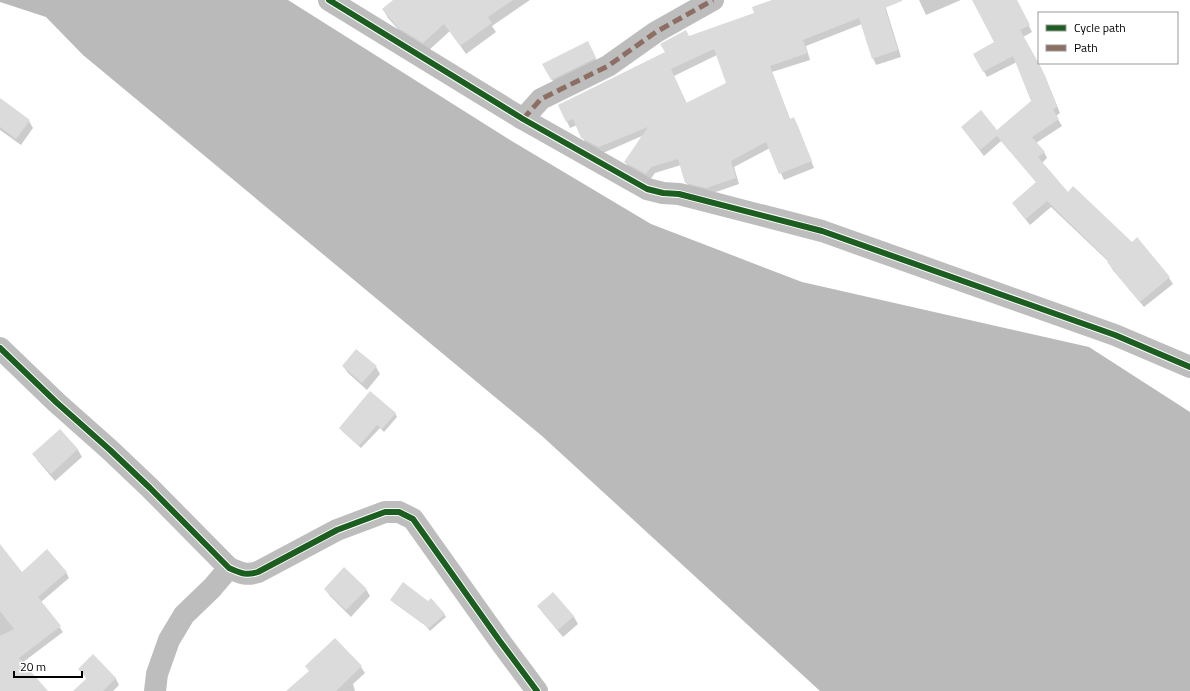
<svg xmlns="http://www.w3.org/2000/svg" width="1190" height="691" viewBox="0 0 1190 691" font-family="'Titillium Web',sans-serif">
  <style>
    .water { fill: #bababa }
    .shadow { fill: #0003; fill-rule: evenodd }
    .building { fill: #dbdbdb; fill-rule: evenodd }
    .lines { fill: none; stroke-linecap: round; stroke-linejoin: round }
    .minor { stroke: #bdbdbd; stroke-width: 22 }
    .tertiary { stroke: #bdbdbd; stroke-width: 22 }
    .quiet { stroke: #8d6e63; stroke-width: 5; stroke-dasharray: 10 5; stroke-linecap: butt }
    .cycleway-casing { stroke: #fff; stroke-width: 8 }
    .cycleway { stroke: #1b5e20; stroke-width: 6 }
  </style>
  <rect width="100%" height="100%" fill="#fff"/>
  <path class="water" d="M 0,0 L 288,0 L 510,140 L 651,224 L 802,282 L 1089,347 L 1190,412 L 1190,691 L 820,691 L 542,436 L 83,55 L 46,17 L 0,2 Z"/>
  <path class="shadow" d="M 394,0 L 530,0 L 492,26 L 496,32 L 466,54 L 450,31 L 428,51 L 404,36 L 388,18 L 383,9 Z
    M 775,0 L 901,0 L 885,5 L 901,57 L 876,65 L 873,58 L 862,24 L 806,46 L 810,60 L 772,72 L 790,119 L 797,124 L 814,168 L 784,180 L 770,148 L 734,167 L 739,184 L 710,194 L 690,189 L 686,182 L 681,165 L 655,173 L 650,180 L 629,168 L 625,162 L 642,136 L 603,153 L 586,144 L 577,125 L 570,128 L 559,105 L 666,53 L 689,37 L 755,14 ZM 717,55 L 727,84 L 687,104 L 674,76 Z
    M 919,0 L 961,0 L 926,15 Z
    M 973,0 L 1016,0 L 1032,32 L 1023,37 L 1045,76 L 1060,113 L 1056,116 L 1062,126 L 1036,143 L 1044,152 L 1047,158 L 1042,163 L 1068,193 L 1132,243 L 1137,238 L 1169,278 L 1173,284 L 1144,307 L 1112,269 L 1109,262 L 1051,207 L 1030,225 L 1017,209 L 1013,203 L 1037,183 L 1001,141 L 984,156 L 966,133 L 962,127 L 997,131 L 1032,101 L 1017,62 L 987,77 L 974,54 L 995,43 Z
    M 592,50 L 599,66 L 556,87 L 544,64 Z
    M 0,99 L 29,121 L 33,128 L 21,145 L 0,130 Z
    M 343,366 L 376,367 L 380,374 L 367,390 L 348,373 Z
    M 395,413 L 397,417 L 384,432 L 380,428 L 361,448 L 342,431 L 340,428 Z
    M 60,431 L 78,450 L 82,457 L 55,481 L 38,461 L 34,454 Z
    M 0,546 L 21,573 L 66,572 L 69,578 L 41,602 L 63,632 L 22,663 L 44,691 L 0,691 Z
    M 325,589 L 366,589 L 370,596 L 351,617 L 330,596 Z
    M 553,593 L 574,617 L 578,624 L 563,637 L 543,613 L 539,606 Z
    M 392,600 L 444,614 L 446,617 L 430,631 L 426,626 L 394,603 Z
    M 335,639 L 361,667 L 365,673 L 353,684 L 355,691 L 288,691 L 310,672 Z
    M 93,655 L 116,679 L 119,685 L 113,691 L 74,691 L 87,679 L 80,669 Z"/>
  <path class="building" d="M 393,0 L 513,0 L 488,17 L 492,23 L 460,46 L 444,24 L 423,43 L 398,28 L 382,9 Z
    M 772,0 L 902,0 L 902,1 L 885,8 L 898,50 L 872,59 L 859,18 L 803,40 L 808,53 L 770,66 L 790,119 L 794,117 L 812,161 L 779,174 L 766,142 L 731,161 L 736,178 L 706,188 L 685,183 L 678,159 L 651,167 L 646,174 L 624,162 L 648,127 L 599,147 L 581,138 L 573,119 L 566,122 L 558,105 L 665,52 L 660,44 L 686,30 L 689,36 L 754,13 L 752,7 ZM 714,49 L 726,83 L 686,103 L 671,69 Z
    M 972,0 L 1017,0 L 1030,25 L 1020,30 L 1042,69 L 1057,106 L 1053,110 L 1059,119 L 1032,137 L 1045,152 L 1038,157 L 1068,192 L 1073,186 L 1132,242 L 1137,237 L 1170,277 L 1140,302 L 1107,262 L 1109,261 L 1047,201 L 1026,219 L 1012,203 L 1036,182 L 997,136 L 980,150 L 961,127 L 981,110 L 997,130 L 1031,101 L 1013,56 L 983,72 L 973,54 L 994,42 Z
    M 588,41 L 596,58 L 551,80 L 542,64 Z
    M 0,98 L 30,120 L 16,139 L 0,127 Z
    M 356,349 L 377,366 L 362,383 L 342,366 Z
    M 370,391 L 396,413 L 382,429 L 377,425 L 359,446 L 339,428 Z
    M 60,429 L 78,449 L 51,474 L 32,454 Z
    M 0,544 L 22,572 L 47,549 L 67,572 L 38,597 L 61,626 L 19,658 L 48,691 L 0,691 L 0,636 L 14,629 L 0,611 Z
    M 344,567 L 367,589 L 346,610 L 324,589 Z
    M 403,582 L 428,601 L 431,598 L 445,614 L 428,629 L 423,623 L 390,600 Z
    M 553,592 L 574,616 L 558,630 L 537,606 Z
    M 335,638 L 362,666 L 336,691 L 286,691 L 309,671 L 305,666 Z
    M 93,654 L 116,678 L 103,691 L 73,691 L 87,678 L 78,669 Z"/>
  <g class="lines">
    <path class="minor" d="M 523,119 L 541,99 L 608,66 L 656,32 L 713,0
      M 0,348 L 56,402 L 110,450 L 150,488 L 229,568 C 241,573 245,576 258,572 L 337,530 L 385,512 L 399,512 L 413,519 L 499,640 L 537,691
      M 155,691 L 157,674 L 169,640 L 184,615 L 212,588 L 229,568"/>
    <path class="tertiary" d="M 329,0 L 523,119 L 647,189 L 663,193 L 679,194 L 822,231 L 1115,335 L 1190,367"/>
    <path class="quiet" d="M 523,119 L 541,99 L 608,66 L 656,32 L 713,0"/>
    <g class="cycleway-casing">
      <path id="cycleway" d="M 329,0 L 523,119 L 647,189 L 663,193 L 679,194 L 822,231 L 1115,335 L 1190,367
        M 0,348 L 56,402 L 110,450 L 150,488 L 229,568 C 241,573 245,576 258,572 L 337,530 L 385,512 L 399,512 L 413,519 L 499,640 L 537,691"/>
    </g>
    <use href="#cycleway" class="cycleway"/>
  </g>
  <rect x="1038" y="12" width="140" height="52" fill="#ffffff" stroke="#999999"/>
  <rect x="1046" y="25" width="20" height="6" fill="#1b5e20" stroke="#999999"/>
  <text x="1074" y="32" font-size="12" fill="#000000">Cycle path</text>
  <rect x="1046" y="45" width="20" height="6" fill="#8d6e63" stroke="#999999"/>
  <text x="1074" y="52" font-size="12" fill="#000000">Path</text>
  <path d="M14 671v6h68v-6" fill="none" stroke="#000000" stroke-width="2"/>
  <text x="20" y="671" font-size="12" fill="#000000" stroke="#ffffff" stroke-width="3" paint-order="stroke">20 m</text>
</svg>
